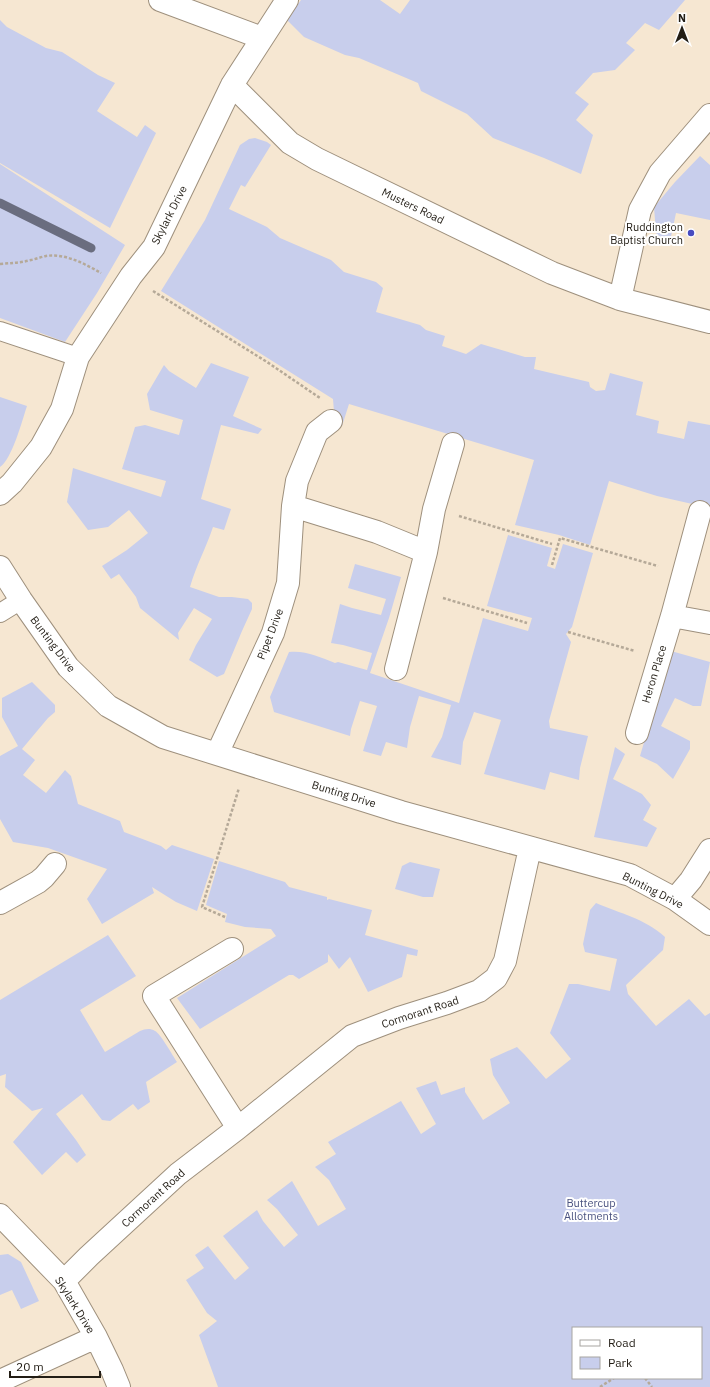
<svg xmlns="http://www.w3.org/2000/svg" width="710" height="1387" viewBox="0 0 710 1387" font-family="'IBM Plex Sans',sans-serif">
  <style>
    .green { fill: #c8ceec; fill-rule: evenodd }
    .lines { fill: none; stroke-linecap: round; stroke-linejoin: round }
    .stream { stroke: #6a6d7f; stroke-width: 9 }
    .lane-casing { stroke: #9e907d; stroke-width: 20 }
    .street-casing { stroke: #9e907d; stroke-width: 24 }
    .path { stroke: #b5a998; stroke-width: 2.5; stroke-dasharray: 3 2; stroke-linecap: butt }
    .lane { stroke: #fff; stroke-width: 18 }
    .street { stroke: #fff; stroke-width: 22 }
    .poi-dot { fill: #474bc0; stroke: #fff; stroke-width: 1.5 }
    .labels { text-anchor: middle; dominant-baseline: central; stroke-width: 4; stroke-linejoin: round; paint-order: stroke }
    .street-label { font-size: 11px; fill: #221d15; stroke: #fff }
    .poi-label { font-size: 11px; fill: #221d15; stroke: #fff; text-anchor: end }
    .park-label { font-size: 11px; fill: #4c5481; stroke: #fff }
  </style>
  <rect width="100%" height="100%" fill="#f6e7d2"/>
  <path class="green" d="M 301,0 L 380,0 L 400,14 L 410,0 L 685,0 L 659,30 L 645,23 L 626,43 L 635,50 L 615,70 L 593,73 L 575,93 L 589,104 L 576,120 L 593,135 L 581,174 L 544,158 L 493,138 L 467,114 L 421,91 L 418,83 L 359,58 L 345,55 L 304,37 L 287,20 Z
    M 0,20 L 7,27 L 46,48 L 62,52 L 98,75 L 115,83 L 97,111 L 137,137 L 145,125 L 156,133 L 110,228 L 0,163 Z
    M 255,138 L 267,142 L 271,145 L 245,187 L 241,185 L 229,209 L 267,227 L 280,238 L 331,260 L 344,272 L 376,282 L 383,288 L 376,312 L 420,325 L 426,330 L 445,336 L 442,346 L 466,354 L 481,344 L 525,357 L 536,357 L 534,369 L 589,382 L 590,387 L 596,391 L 605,390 L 610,373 L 643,382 L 636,415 L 659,421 L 657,433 L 684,439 L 688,421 L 710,425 L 710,508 L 657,496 L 609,481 L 590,545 L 559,535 L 515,525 L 534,460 L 349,404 L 342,426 L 335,424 L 333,399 L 161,291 L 205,220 L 240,145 L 249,139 Z
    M 700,156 L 710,165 L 710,220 L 676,213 L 669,246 L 656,233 L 654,207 L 675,182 Z
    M 0,164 L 125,245 L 97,293 L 65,342 L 0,318 Z
    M 211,363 L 249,377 L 233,416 L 262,429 L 258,434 L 221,425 L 201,499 L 231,509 L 224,530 L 213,527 C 206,548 196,566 190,587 L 219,597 L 232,597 L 248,599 L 252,603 L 252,609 L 242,631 L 224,674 L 217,677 L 189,660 L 196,645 L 212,619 L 194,608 L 178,633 L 179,640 L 140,608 L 136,597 L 119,574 L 111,579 L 102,566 L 127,550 L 148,533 L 129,510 L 108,527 L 88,530 L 67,502 L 73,468 L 161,497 L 166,481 L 122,469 L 135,427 L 145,425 L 179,435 L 183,420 L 150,410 L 147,394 L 164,365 L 169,371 L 196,388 Z
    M 0,397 L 27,406 C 22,421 12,459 0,467 Z
    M 508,535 L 552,548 L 547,566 L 555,569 L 563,544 L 593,553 L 572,627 L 566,634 L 571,642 L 549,721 L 550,728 L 588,736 L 580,768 L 579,780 L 550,772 L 545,790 L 484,774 L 501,720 L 474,712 L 463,742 L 461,765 L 431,757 L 442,737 L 451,705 L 419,696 L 410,727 L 407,748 L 386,742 L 381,756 L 363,751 L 377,706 L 360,701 L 351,729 L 350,736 L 274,712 L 270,697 L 289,652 C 305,650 320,657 335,663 L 338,662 L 367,670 L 372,653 L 343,645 L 331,643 L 340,604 L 352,608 L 381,615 L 386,599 L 348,588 L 355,564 L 401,577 L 389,618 L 370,673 L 459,703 L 483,618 L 528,631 L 532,618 L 487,606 Z
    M 671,651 L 710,662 L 701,706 L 693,706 L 675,698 L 661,726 L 690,741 L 690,749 L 673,779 L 657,764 L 640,756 Z
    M 32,682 L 55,705 L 55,712 L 48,718 L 22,749 L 35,760 L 23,775 L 46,793 L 65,770 L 71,776 L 78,804 L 120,821 L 124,832 L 161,846 L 166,850 L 172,845 L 214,859 L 197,911 L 176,902 L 152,887 L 154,893 L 102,924 L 87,899 L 107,869 L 48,848 L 13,842 L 0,819 L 0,756 L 18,746 L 2,717 L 2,698 Z
    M 615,747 L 625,754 L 613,779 L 642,794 L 651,805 L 643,820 L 657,828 L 647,847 L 594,837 Z
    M 219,861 L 285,882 L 289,887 L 327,897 L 327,900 L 329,899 L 372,910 L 365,935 L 418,950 L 417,956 L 407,954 L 402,977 L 368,992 L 350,957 L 339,969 L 328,954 L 328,962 L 299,979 L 293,975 L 289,975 L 200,1029 L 177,998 L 276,936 L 271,929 L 245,927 L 225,922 L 227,914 L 206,905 Z
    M 410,862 L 440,869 L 433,897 L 423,897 L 395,889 L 402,866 Z
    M 596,903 C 621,914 644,918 665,937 L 663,950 L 626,985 L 628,994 L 656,1026 L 689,999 L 705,1016 L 710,1013 L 710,1387 L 218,1387 L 199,1335 L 217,1321 L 207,1313 L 186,1280 L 204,1268 L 195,1255 L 208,1246 L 235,1280 L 249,1268 L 223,1236 L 257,1210 L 263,1221 L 284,1247 L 298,1235 L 277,1209 L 267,1200 L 292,1181 L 318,1226 L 346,1209 L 329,1180 L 315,1167 L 336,1154 L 328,1142 L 401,1101 L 421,1134 L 436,1124 L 416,1088 L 436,1081 L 441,1095 L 465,1087 L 465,1092 L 483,1120 L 510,1103 L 493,1075 L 490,1059 L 517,1047 L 524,1054 L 546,1079 L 571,1059 L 550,1033 L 569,984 L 578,984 L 610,991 L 617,959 L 585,952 L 583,944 L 590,910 ZM 573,1328 L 701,1328 L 701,1378 L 573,1378 Z
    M 108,935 L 136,976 L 80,1010 L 105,1052 L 140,1031 C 145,1029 150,1028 155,1031 C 160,1033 173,1056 177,1062 L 146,1082 L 150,1102 L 138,1110 L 133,1104 L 110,1121 L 102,1120 L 82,1094 L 56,1114 L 76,1140 L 86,1155 L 77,1163 L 66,1152 L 42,1175 L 13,1142 L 43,1108 L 32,1111 L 5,1087 L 6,1074 L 0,1076 L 0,1000 Z
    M 8,1254 L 21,1262 L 39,1301 L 21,1309 L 12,1290 L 0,1295 L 0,1255 Z"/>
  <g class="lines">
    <path class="stream" d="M 0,203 L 91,248"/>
    <g class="lane-casing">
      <path id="lane" d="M 0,331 L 78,357
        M 0,613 L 21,600"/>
    </g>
    <g class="street-casing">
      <path id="street" d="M 160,0 L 262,38
        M 232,85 L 290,143 L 317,159 L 552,273 L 620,299 L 710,322
        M 620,299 L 640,210 L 660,173 L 710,115
        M 0,494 L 12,483 L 41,447 L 62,409 L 78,357 L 131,276 L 154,247 L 232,85 L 287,0
        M 293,506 L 377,532 L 426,552
        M 0,567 L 21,600 L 68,667 L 108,706 L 163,737 L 401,812 L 630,875 L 675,899 L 710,924
        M 672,616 L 710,623
        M 396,669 L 426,552 L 434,509 L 453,444
        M 637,733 L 672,616 L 700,512
        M 217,754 L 273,633 L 288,583 L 293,506 L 297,481 L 317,432 L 331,421
        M 675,899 L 691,880 L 710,850
        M 0,903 L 38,882 L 44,877 L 55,864
        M 232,949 L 154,996 L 238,1128
        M 0,1215 L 64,1281 L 96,1337 L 112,1370 L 119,1387
        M 64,1281 L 89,1256 L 178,1174 L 238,1128 L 352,1036 L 399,1018 L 447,1003 L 479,991 L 496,978 L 505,961 L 530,848
        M 0,1381 L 96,1337"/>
    </g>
    <path class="path" d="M 0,264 C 11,263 20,263 31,260 C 36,259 41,257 46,256 C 65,253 85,264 101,273
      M 153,291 L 267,362 L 320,398
      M 459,516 L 552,544
      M 552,565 L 560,538 L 658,566
      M 443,598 L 527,623
      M 568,632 L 635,651
      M 225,917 L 202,907 L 239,788
      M 645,1378 L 652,1387
      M 600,1387 L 614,1378"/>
    <use href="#lane" class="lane"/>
    <use href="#street" class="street"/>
  </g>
  <circle class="poi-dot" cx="691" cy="233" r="4"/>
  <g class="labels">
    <g class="street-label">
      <text transform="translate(413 206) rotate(26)">Musters Road</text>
      <text transform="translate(169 215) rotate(-63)">Skylark Drive</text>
      <text transform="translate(270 634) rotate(-69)">Pipet Drive</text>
      <text transform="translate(53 644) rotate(53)">Bunting Drive</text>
      <text transform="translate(654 674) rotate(-73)">Heron Place</text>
      <text transform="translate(344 794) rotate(17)">Bunting Drive</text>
      <text transform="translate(653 890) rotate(27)">Bunting Drive</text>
      <text transform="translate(420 1012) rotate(-18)">Cormorant Road</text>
      <text transform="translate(153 1198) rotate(-42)">Cormorant Road</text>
      <text transform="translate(75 1305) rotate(58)">Skylark Drive</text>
    </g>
    <g class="poi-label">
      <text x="683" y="227">Ruddington<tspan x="683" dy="13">Baptist Church</tspan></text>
    </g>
    <g class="park-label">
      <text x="591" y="1203">Buttercup<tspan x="591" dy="13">Allotments</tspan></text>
    </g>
  </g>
  <rect x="572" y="1327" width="130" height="52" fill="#ffffff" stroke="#a7a5a1"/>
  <rect x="580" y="1340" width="20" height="6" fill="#ffffff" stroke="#a7a5a1"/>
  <text x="608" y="1347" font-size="12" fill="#221d15">Road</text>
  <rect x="580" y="1357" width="20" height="12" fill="#c8ceec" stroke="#a7a5a1"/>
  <text x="608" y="1367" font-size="12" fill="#221d15">Park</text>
  <g transform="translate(682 28)" stroke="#ffffff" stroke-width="3" paint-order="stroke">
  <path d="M0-3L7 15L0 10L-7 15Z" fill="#221d15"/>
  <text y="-6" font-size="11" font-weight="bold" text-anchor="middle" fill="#221d15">N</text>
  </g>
  <path d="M10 1371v6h90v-6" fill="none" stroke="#221d15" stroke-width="2"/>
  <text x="16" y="1371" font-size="12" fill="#221d15" stroke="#ffffff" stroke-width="3" paint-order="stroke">20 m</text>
</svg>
